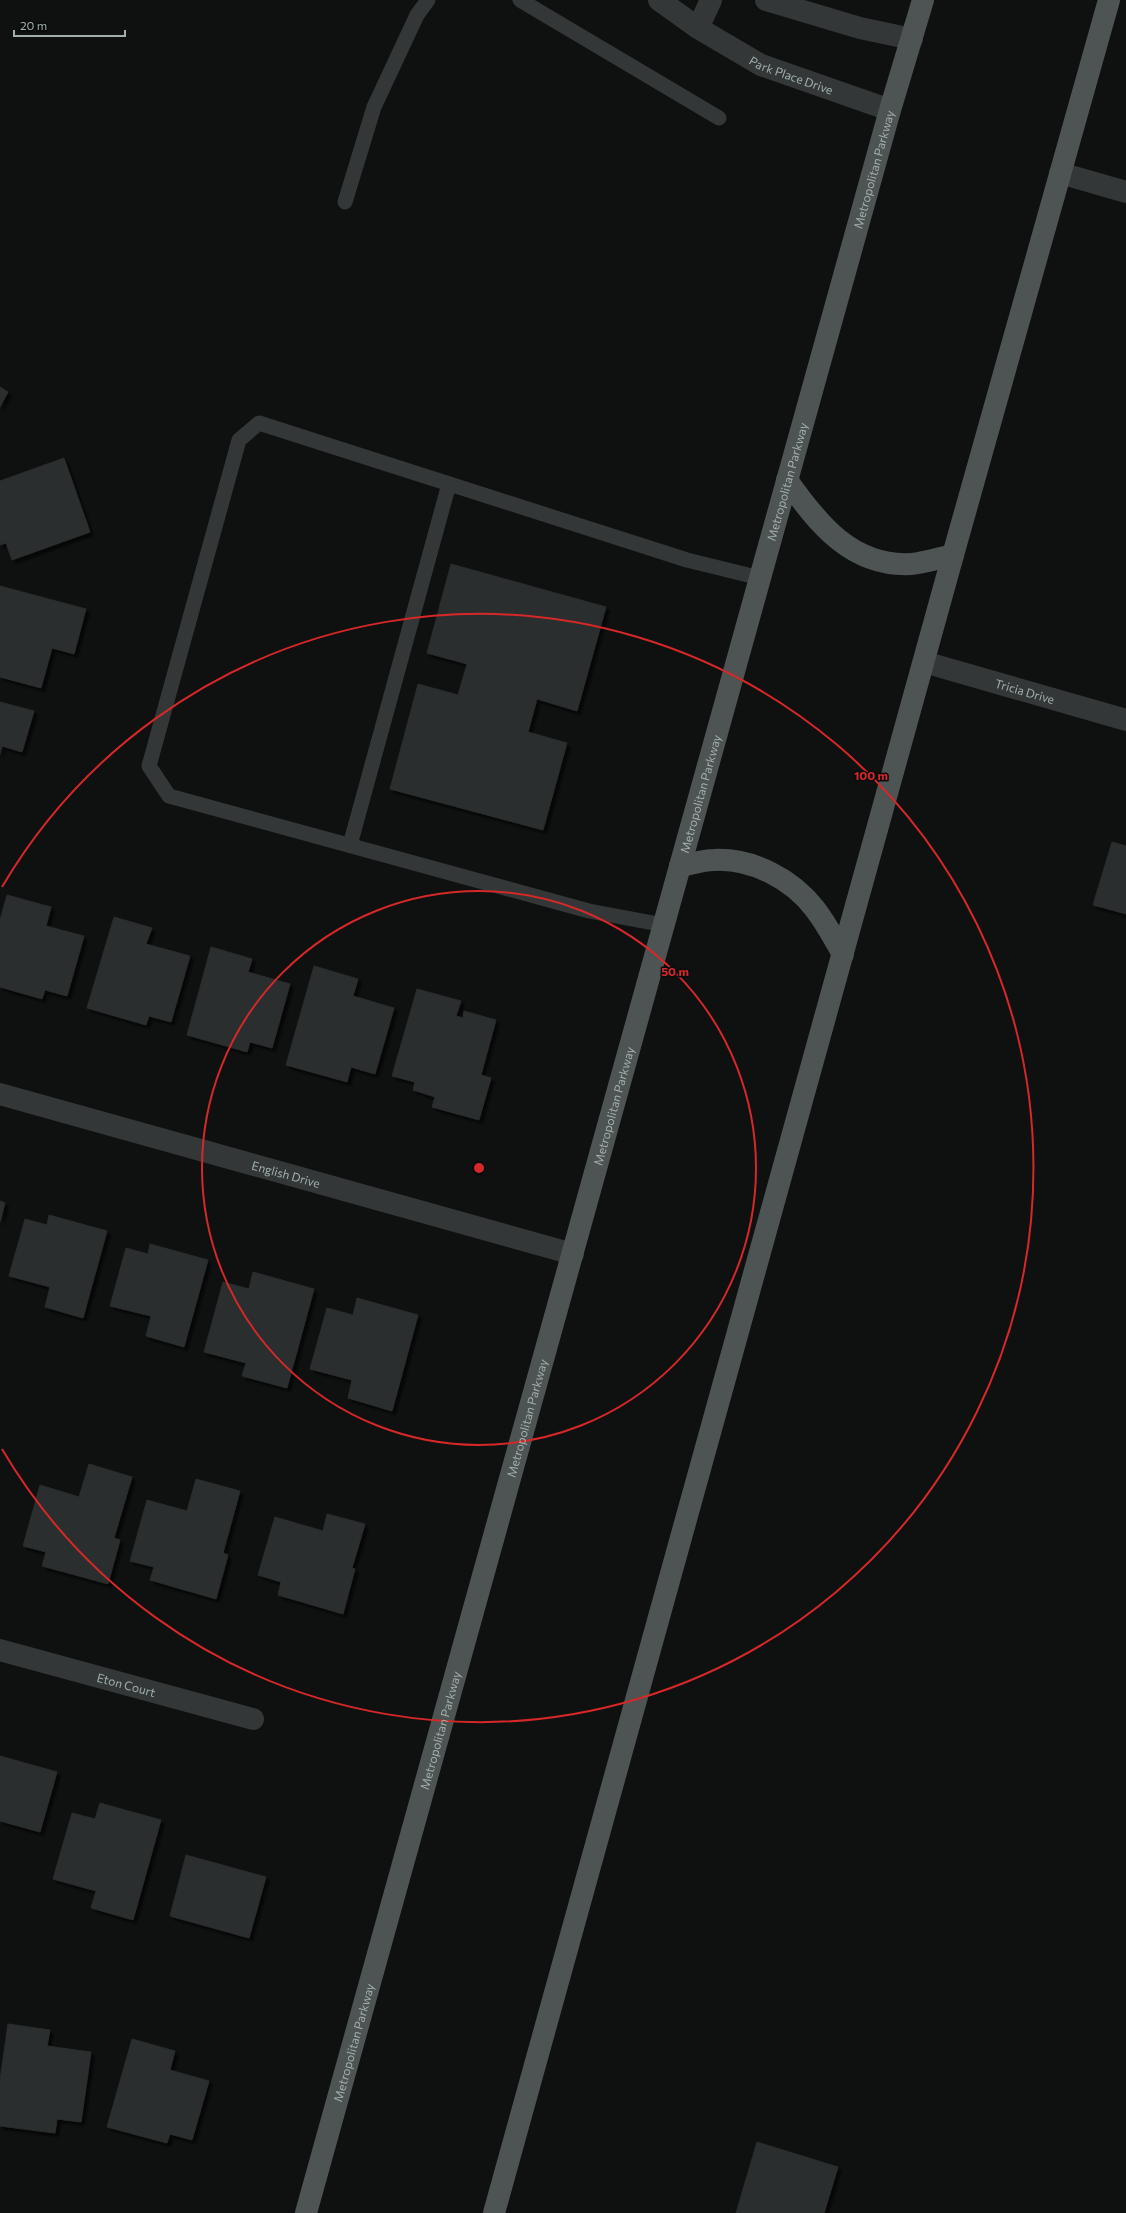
<svg xmlns="http://www.w3.org/2000/svg" width="1126" height="2213" viewBox="0 0 1126 2213" font-family="Commissioner,sans-serif">
  <style>
    .building { fill: #2c2f2f; stroke: #292c2c; filter: url(#shadow) }
    .lines { fill: none; stroke-linecap: round; stroke-linejoin: round }
    .service { stroke: #333737; stroke-width: 15 }
    .minor { stroke: #333737; stroke-width: 22 }
    .primary { stroke: #4d5453; stroke-width: 22 }
    .ring { fill: none; stroke: #d62828; stroke-width: 2 }
    .labels { text-anchor: middle; dominant-baseline: central; stroke-width: 3; stroke-linejoin: round; paint-order: stroke }
    .street-label { font-size: 12px; fill: #a1b0ad; stroke: #0a0b0b }
    .centre { fill: #d62828; stroke: #0a0b0b; stroke-width: 2 }
    .ring-label { font-size: 12px; text-anchor: middle; font-weight: bold; fill: #d62828; stroke: #0a0b0b; stroke-width: 3; stroke-linejoin: round; paint-order: stroke }
  </style>
  <defs>
    <filter id="shadow"><feDropShadow dx="3.5" dy="3.5" stdDeviation="1" flood-color="#0009"/></filter>
  </defs>
  <rect width="100%" height="100%" fill="#0f1010"/>
  <path class="building" d="M 0,387 L 8,392 L 0,407 Z
    M 64,458 L 90,532 L 12,560 L 6,543 L 0,545 L 0,481 Z
    M 451,564 L 606,607 L 577,711 L 537,699 L 528,732 L 567,743 L 543,830 L 390,789 L 418,684 L 458,695 L 467,664 L 427,653 Z
    M 0,586 L 86,609 L 74,654 L 52,648 L 41,688 L 0,677 Z
    M 0,702 L 34,711 L 22,752 L 2,746 L 0,754 Z
    M 1112,842 L 1126,846 L 1126,914 L 1093,905 Z
    M 7,895 L 51,907 L 46,926 L 84,936 L 67,996 L 45,990 L 42,999 L 0,987 L 0,920 Z
    M 114,917 L 152,928 L 146,944 L 190,956 L 171,1022 L 149,1016 L 146,1025 L 87,1008 Z
    M 211,947 L 252,959 L 248,972 L 290,984 L 272,1048 L 250,1042 L 247,1052 L 187,1035 Z
    M 314,966 L 358,979 L 353,996 L 394,1008 L 375,1074 L 351,1067 L 347,1082 L 286,1065 Z
    M 417,989 L 461,1001 L 456,1016 L 463,1018 L 464,1011 L 496,1020 L 481,1075 L 491,1078 L 479,1120 L 432,1107 L 435,1097 L 413,1090 L 415,1082 L 392,1076 Z
    M 0,1201 L 5,1203 L 0,1222 Z
    M 49,1215 L 107,1231 L 83,1318 L 45,1307 L 50,1287 L 9,1276 L 25,1219 L 47,1225 Z
    M 150,1244 L 208,1260 L 184,1347 L 146,1336 L 151,1316 L 110,1306 L 126,1248 L 148,1254 Z
    M 253,1272 L 314,1289 L 287,1388 L 242,1376 L 246,1363 L 204,1352 L 223,1282 L 249,1289 Z
    M 357,1298 L 418,1315 L 392,1411 L 348,1398 L 352,1380 L 310,1369 L 327,1308 L 353,1315 Z
    M 89,1464 L 132,1477 L 114,1538 L 120,1540 L 108,1584 L 42,1566 L 46,1552 L 23,1546 L 40,1485 L 79,1497 Z
    M 196,1479 L 240,1491 L 223,1553 L 228,1555 L 216,1599 L 150,1580 L 154,1567 L 130,1561 L 147,1500 L 187,1511 Z
    M 327,1514 L 365,1524 L 352,1568 L 355,1569 L 343,1614 L 278,1595 L 281,1582 L 258,1575 L 275,1517 L 323,1531 Z
    M 0,1756 L 57,1772 L 40,1832 L 0,1821 Z
    M 100,1803 L 161,1820 L 133,1920 L 91,1908 L 96,1891 L 53,1879 L 72,1813 L 95,1819 Z
    M 186,1855 L 266,1877 L 249,1938 L 170,1916 Z
    M 8,2024 L 50,2030 L 47,2046 L 91,2052 L 81,2122 L 57,2119 L 55,2133 L 0,2126 L 0,2080 Z
    M 132,2039 L 175,2051 L 170,2070 L 209,2081 L 192,2140 L 170,2134 L 167,2143 L 107,2127 Z
    M 757,2142 L 838,2167 L 824,2213 L 736,2213 Z"/>
  <g class="lines">
    <path class="service" d="M 520,0 L 719,118
      M 345,202 L 374,107 L 417,15 L 428,0
      M 350,845 L 449,484
      M 664,925 L 589,911 L 169,796 L 149,766 L 239,440 L 259,423 L 687,560 L 760,578"/>
    <g class="minor">
      <path id="s1" d="M 659,0 L 698,28 L 761,65 L 890,110"/>
      <path d="M 766,0 L 860,28 L 912,39"/>
      <path d="M 698,28 L 711,0"/>
      <path d="M 1060,173 L 1126,192"/>
      <path id="s2" d="M 924,662 L 1126,720"/>
      <path id="s3" d="M 0,1094 L 573,1254"/>
      <path id="s4" d="M 0,1650 L 253,1719"/>
    </g>
    <g class="primary">
      <path d="M 787,480 C 818,524 852,567 911,564 C 925,563 939,558 953,555"/>
      <path d="M 680,866 C 691,864 703,860 714,860 C 752,858 792,879 815,909 C 826,923 834,939 843,954"/>
      <path id="s5" d="M 306,2213 L 890,110 L 923,0"/>
      <path d="M 494,2213 L 953,555 L 1109,0"/>
    </g>
  </g>
  <g class="ring">
    <circle cx="479" cy="1168" r="277"/>
    <path d="M2 887A554 554 0 1 1 2 1449"/>
  </g>
  <g class="labels">
    <g class="street-label">
      <text stroke="none"><textPath href="#s1" startOffset="153">Park Place Drive</textPath></text>
      <text stroke="none"><textPath href="#s5" startOffset="2121">Metropolitan Parkway</textPath></text>
      <text stroke="none"><textPath href="#s5" startOffset="1797">Metropolitan Parkway</textPath></text>
      <text stroke="none"><textPath href="#s2" startOffset="105">Tricia Drive</textPath></text>
      <text stroke="none"><textPath href="#s5" startOffset="1473">Metropolitan Parkway</textPath></text>
      <text stroke="none"><textPath href="#s5" startOffset="1149">Metropolitan Parkway</textPath></text>
      <text stroke="none"><textPath href="#s3" startOffset="297">English Drive</textPath></text>
      <text stroke="none"><textPath href="#s5" startOffset="825">Metropolitan Parkway</textPath></text>
      <text stroke="none"><textPath href="#s4" startOffset="131">Eton Court</textPath></text>
      <text stroke="none"><textPath href="#s5" startOffset="501">Metropolitan Parkway</textPath></text>
      <text stroke="none"><textPath href="#s5" startOffset="177">Metropolitan Parkway</textPath></text>
    </g>
  </g>
  <circle cx="479" cy="1168" r="6" class="centre"/>
  <g class="ring-label">
    <text x="871" y="780">100 m</text>
    <text x="675" y="976">50 m</text>
  </g>
  <path d="M14 30v6h111v-6" fill="none" stroke="#a1b0ad" stroke-width="2"/>
  <text x="20" y="30" font-size="12" fill="#a1b0ad" stroke="#0a0b0b" stroke-width="3" paint-order="stroke">20 m</text>
</svg>
